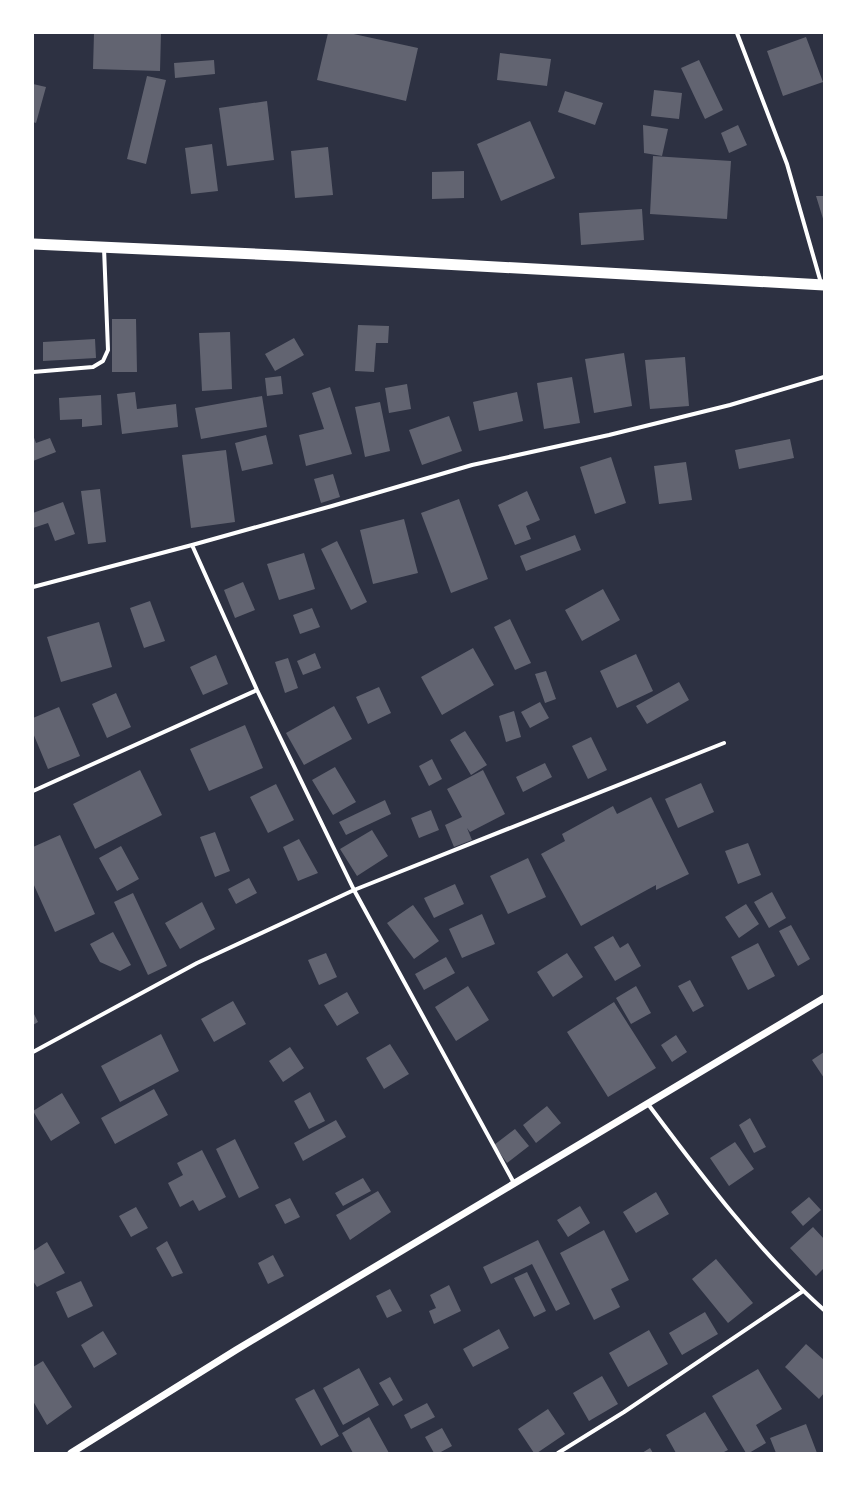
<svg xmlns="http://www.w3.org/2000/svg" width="857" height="1486" viewBox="0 0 857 1486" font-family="'Open Sans',sans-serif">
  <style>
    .building { fill: #626471 }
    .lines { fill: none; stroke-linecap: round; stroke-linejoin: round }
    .minor { stroke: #fff; stroke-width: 4 }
    .tertiary { stroke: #fff; stroke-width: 7 }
    .trunk { stroke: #fff; stroke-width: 11 }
  </style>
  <rect width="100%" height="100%" fill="#2d3142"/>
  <path class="building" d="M 94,33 L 161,33 L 160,71 L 93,69 Z
    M 328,33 L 349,33 L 418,48 L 406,101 L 317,80 Z
    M 806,37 L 823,82 L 783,96 L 767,51 Z
    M 500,53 L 551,59 L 547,86 L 497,80 Z
    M 214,60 L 215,74 L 175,78 L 174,63 Z
    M 699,60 L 723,110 L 705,119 L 681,68 Z
    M 147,76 L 166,80 L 146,164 L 127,159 Z
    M 33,84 L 46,87 L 36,123 L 33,122 Z
    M 654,90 L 682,93 L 679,119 L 651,116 Z
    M 565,91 L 603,103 L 595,125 L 558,112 Z
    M 267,101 L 274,160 L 227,166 L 219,108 Z
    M 530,121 L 555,178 L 501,201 L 477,144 Z
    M 643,125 L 668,129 L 662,156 L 644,153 Z
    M 738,125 L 747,145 L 729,153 L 721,133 Z
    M 212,144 L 218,191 L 191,194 L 185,148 Z
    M 328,147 L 333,195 L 295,198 L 291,151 Z
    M 653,156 L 731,161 L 727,219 L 650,214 Z
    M 464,171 L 464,198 L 432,199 L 432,172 Z
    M 816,196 L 824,196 L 824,222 Z
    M 642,209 L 644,240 L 581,245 L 579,213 Z
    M 112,319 L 136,319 L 137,372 L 112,372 Z
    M 358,325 L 389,326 L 388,343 L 376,343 L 374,372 L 355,371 Z
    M 230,332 L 232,389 L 202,391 L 199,333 Z
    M 294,338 L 304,355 L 275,371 L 265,354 Z
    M 95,339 L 96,358 L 43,361 L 43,342 Z
    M 624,353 L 632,406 L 594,413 L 585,359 Z
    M 685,357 L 689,406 L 650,409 L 645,360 Z
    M 281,376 L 283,394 L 267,396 L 265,378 Z
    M 572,377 L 580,423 L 544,429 L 537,383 Z
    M 407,384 L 411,409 L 389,413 L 385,388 Z
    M 330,387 L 352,454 L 306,466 L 299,435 L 324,429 L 312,393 Z
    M 135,392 L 137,409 L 176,404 L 178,427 L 122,434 L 117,394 Z
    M 517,392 L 523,421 L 479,431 L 473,402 Z
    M 101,395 L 102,425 L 82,427 L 82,419 L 60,420 L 59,398 Z
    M 262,396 L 267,427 L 201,439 L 195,408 Z
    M 380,402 L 390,451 L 365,457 L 355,407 Z
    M 449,416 L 462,451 L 422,465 L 409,430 Z
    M 33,435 L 36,443 L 50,438 L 56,452 L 33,461 Z
    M 266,435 L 273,464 L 242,471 L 235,443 Z
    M 790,439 L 794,458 L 739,469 L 735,450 Z
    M 226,450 L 235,522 L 191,528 L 182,455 Z
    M 611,457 L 626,503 L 595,514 L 580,467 Z
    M 686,462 L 692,500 L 659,504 L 654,466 Z
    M 333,474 L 340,497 L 321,503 L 314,479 Z
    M 100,489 L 106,542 L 88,544 L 81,491 Z
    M 527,491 L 540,520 L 526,526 L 531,539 L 515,545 L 498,505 Z
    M 459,499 L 488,579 L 451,593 L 421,513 Z
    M 63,502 L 75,534 L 55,541 L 48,523 L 33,528 L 33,513 Z
    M 404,519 L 418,573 L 373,584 L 360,530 Z
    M 575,535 L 581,550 L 526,571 L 520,556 Z
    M 337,541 L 367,602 L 351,610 L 321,549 Z
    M 304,553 L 315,589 L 279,600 L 267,564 Z
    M 243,582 L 255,610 L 235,618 L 224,590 Z
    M 603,589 L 620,620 L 582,641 L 565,610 Z
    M 150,601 L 165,641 L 144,648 L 130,608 Z
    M 312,608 L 320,627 L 300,634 L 293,615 Z
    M 510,619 L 531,663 L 515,670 L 494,627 Z
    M 99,622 L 112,667 L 61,682 L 47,637 Z
    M 473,648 L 494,685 L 442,715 L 421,677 Z
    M 315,653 L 321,668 L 303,675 L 297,661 Z
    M 636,654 L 653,691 L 617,708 L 600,671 Z
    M 216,655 L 228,684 L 203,695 L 190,667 Z
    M 288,658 L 298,688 L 285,693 L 275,662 Z
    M 546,671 L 556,699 L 545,703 L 535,674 Z
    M 679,682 L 689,700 L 647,724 L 636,706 Z
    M 379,687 L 391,713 L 368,724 L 356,697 Z
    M 116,693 L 131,727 L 107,738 L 92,704 Z
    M 540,702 L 549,718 L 530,728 L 521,712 Z
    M 334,706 L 352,739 L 304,765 L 286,733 Z
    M 59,707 L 80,756 L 48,769 L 33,733 L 33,718 Z
    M 514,711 L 521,737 L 506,742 L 499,716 Z
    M 245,725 L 263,768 L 209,791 L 190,749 Z
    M 465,731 L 487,765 L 471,775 L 450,740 Z
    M 591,737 L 607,770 L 588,779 L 572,746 Z
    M 432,759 L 442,779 L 429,786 L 419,766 Z
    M 545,763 L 552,777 L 523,792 L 516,777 Z
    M 335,767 L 356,802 L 333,815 L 312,780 Z
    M 140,770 L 162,815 L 95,849 L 73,804 Z
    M 483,770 L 505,814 L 470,832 L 467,828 L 472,840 L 454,847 L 445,825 L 462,817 L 447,789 Z
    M 701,783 L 714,812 L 678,828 L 665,799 Z
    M 276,784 L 294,820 L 268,833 L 250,797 Z
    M 651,797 L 689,874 L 656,890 L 656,885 L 581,926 L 541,854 L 565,841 L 562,834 L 613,806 L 617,814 Z
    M 385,800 L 391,814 L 346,835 L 339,822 Z
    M 431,810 L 439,830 L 419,838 L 411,818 Z
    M 372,830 L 388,856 L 357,876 L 340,849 Z
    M 215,832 L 230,871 L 215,877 L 200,837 Z
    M 60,835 L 95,914 L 55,932 L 33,883 L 33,847 Z
    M 299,839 L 318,873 L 298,881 L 283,847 Z
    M 748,843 L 761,875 L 738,884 L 725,851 Z
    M 121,846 L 139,879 L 117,891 L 99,858 Z
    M 528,858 L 546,897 L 508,914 L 490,876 Z
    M 249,878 L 257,893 L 236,904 L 228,889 Z
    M 455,884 L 464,904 L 434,918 L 424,898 Z
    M 772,892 L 786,918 L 769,928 L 754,902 Z
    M 133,893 L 167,966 L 148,975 L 114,902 Z
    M 202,902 L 215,929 L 180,949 L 165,923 Z
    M 746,904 L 759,924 L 739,938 L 725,917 Z
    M 413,905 L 439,941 L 414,959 L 387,923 Z
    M 482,914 L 495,944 L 462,958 L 449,929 Z
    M 791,925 L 810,959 L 798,966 L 779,931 Z
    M 113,932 L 131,965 L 120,971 L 100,962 L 90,944 Z
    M 613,936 L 620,948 L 628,943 L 641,966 L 615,981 L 594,947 Z
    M 758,943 L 775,976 L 748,990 L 731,957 Z
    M 326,953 L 337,977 L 319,985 L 308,960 Z
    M 567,953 L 583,977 L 553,997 L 537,972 Z
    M 446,957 L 455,973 L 424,990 L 415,974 Z
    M 690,980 L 704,1006 L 693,1012 L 678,986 Z
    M 468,986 L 489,1020 L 456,1041 L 435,1007 Z
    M 636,986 L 651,1013 L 631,1024 L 616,998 Z
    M 347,992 L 359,1013 L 337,1026 L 324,1005 Z
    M 233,1001 L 246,1024 L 214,1042 L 201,1019 Z
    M 614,1002 L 656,1068 L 608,1097 L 567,1032 Z
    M 33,1012 L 38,1022 L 33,1025 Z
    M 161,1034 L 179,1071 L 120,1102 L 101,1066 Z
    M 676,1035 L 687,1052 L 672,1062 L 661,1045 Z
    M 390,1044 L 409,1074 L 384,1089 L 366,1058 Z
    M 290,1047 L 304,1068 L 283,1082 L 269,1061 Z
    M 824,1052 L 824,1078 L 812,1060 Z
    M 154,1089 L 168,1115 L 115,1144 L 101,1118 Z
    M 310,1092 L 325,1121 L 309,1129 L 294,1101 Z
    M 62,1093 L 80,1123 L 51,1141 L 33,1111 Z
    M 547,1106 L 561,1123 L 536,1143 L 523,1125 Z
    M 750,1118 L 766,1147 L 754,1153 L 739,1125 Z
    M 336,1120 L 346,1137 L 303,1161 L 294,1143 Z
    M 515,1129 L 529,1146 L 507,1163 L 494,1145 Z
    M 235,1139 L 259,1188 L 239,1198 L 216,1149 Z
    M 735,1142 L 754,1169 L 729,1186 L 710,1158 Z
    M 202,1150 L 226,1197 L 199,1211 L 193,1200 L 180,1207 L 168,1183 L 183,1175 L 177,1163 Z
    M 363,1178 L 371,1191 L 343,1206 L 335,1193 Z
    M 378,1191 L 391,1212 L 350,1240 L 336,1215 Z
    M 656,1192 L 669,1214 L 636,1233 L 623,1212 Z
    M 809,1197 L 821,1210 L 803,1226 L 791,1212 Z
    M 290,1198 L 300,1217 L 285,1224 L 275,1205 Z
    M 580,1206 L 590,1223 L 568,1237 L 557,1220 Z
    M 136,1207 L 148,1228 L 131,1237 L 119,1216 Z
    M 813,1227 L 824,1239 L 824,1268 L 816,1276 L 790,1248 Z
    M 604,1230 L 629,1280 L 611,1289 L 620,1307 L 594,1320 L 560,1253 Z
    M 538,1240 L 570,1304 L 556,1311 L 532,1264 L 491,1284 L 483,1267 Z
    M 167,1241 L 183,1273 L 172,1277 L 156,1248 Z
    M 47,1242 L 65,1273 L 37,1287 L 33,1281 L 33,1251 Z
    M 273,1255 L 284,1276 L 268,1284 L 258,1263 Z
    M 716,1259 L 753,1303 L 728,1323 L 692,1279 Z
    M 527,1272 L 546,1311 L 534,1317 L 514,1278 Z
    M 81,1281 L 93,1306 L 68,1318 L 56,1292 Z
    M 449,1285 L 461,1311 L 434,1324 L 429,1311 L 436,1308 L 430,1295 Z
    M 390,1289 L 402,1311 L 387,1318 L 376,1296 Z
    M 705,1312 L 718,1334 L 682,1355 L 669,1333 Z
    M 499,1329 L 509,1348 L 473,1367 L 463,1349 Z
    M 649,1330 L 668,1364 L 628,1387 L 609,1353 Z
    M 103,1331 L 117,1354 L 94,1368 L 81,1345 Z
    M 806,1344 L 824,1360 L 824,1393 L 819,1399 L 785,1367 Z
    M 43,1361 L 72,1407 L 47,1425 L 33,1401 L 33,1367 Z
    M 359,1368 L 379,1405 L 343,1425 L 323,1388 Z
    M 758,1369 L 782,1409 L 756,1425 L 766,1443 L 749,1453 L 746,1453 L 712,1396 Z
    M 602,1376 L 618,1404 L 589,1421 L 573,1393 Z
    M 390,1377 L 403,1400 L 393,1406 L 379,1383 Z
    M 314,1389 L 339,1436 L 321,1446 L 295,1399 Z
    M 427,1403 L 435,1417 L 411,1429 L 404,1415 Z
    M 548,1409 L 565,1434 L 537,1453 L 534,1453 L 518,1429 Z
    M 705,1412 L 728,1450 L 722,1453 L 676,1453 L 666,1435 Z
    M 369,1417 L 389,1453 L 353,1453 L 342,1433 Z
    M 806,1424 L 817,1453 L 776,1453 L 770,1438 Z
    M 442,1428 L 452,1446 L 439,1453 L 434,1453 L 425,1437 Z
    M 650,1448 L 653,1453 L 642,1453 Z"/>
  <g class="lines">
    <path class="minor" d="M 737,33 L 787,164 L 821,283
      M 33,372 L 93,367 L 103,361 L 108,350 L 104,248
      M 192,545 L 257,690 L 354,890 L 514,1183
      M 33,587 L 192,545 L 332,506 L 472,465 L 609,435 L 730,405 L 824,377
      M 33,791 L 257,690
      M 33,1052 L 197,963 L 354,890 L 724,743
      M 648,1104 C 702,1176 757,1250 824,1310
      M 558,1453 L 624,1412 L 803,1291"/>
    <path class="tertiary" d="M 71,1453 L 236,1350 L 824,998"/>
    <path class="trunk" d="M 33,244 L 298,256 L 824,285"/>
  </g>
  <rect width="857" height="1486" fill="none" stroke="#ffffff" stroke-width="68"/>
</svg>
